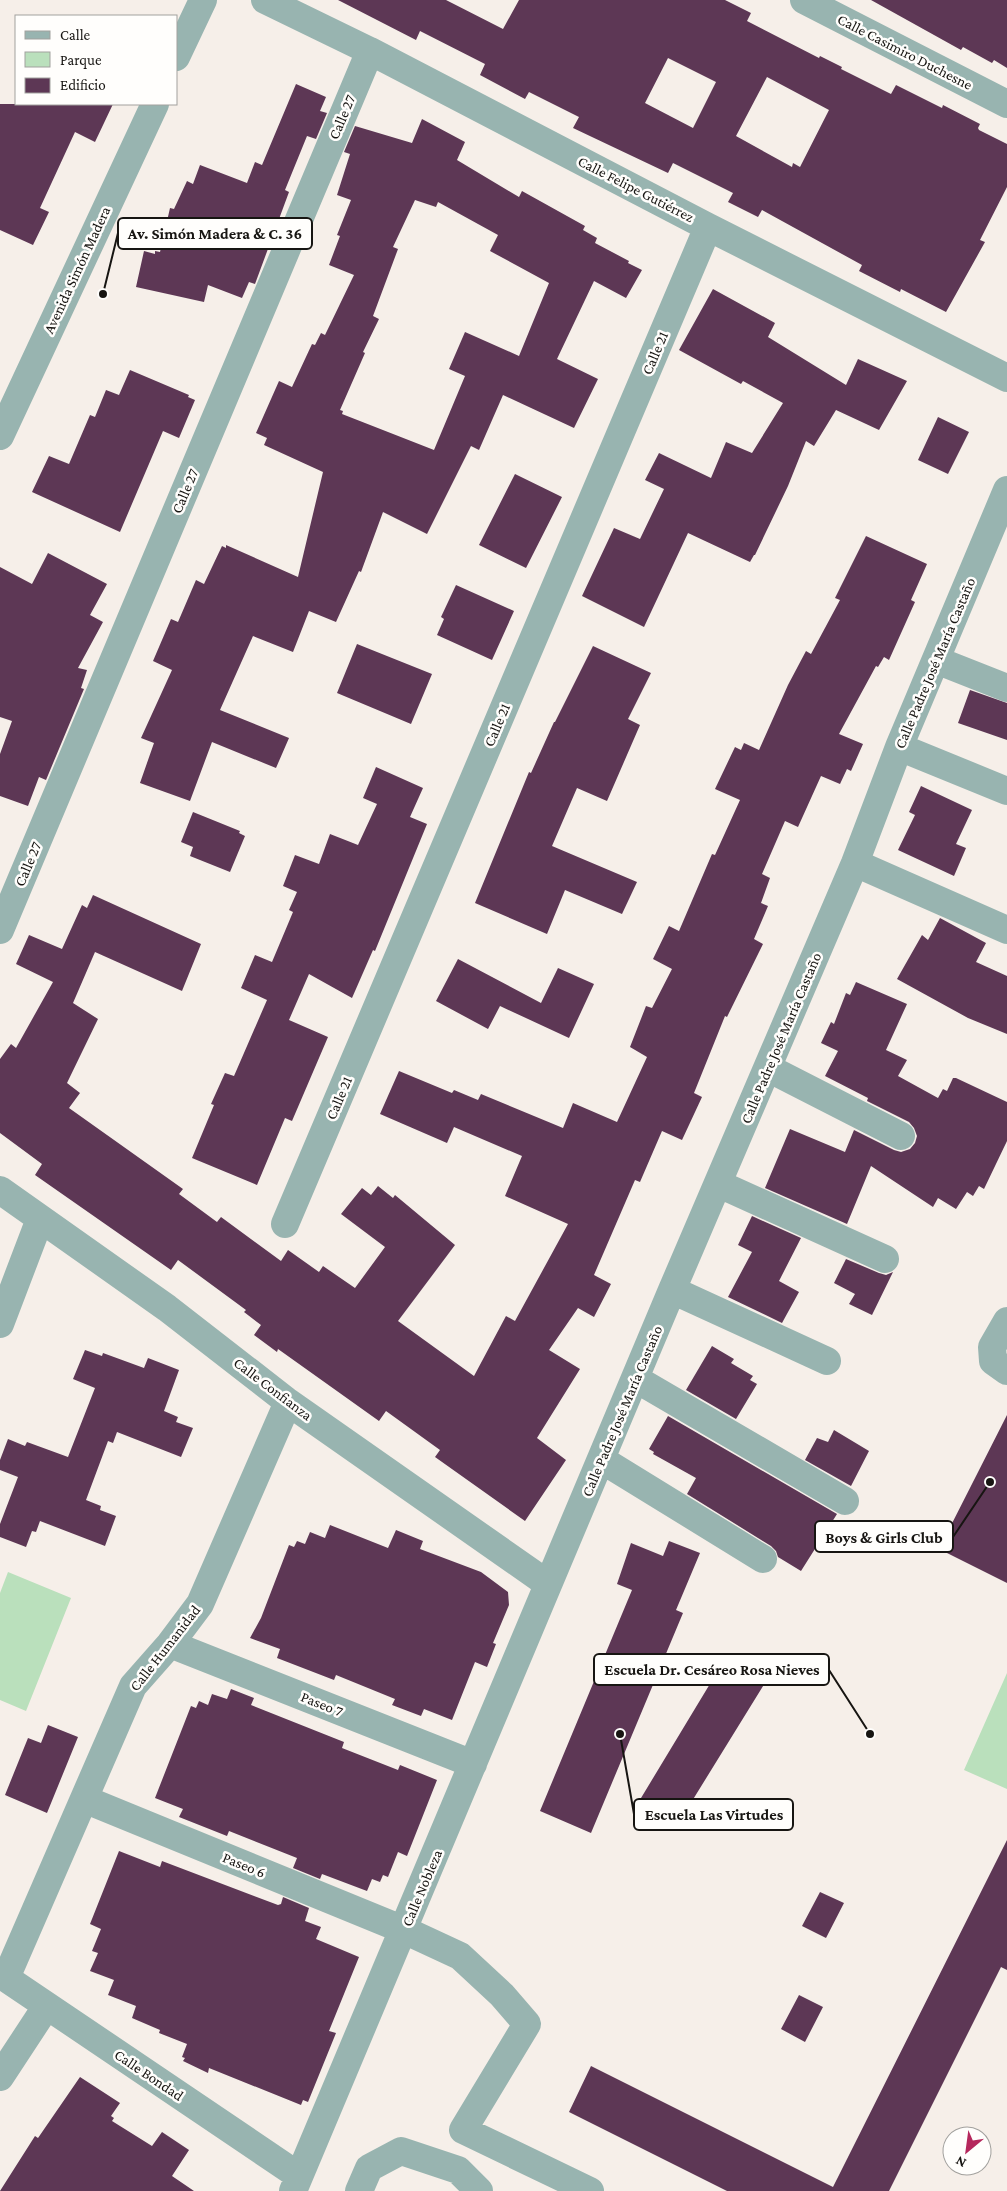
<svg xmlns="http://www.w3.org/2000/svg" width="1007" height="2191" viewBox="0 0 1007 2191" font-family="'Crimson Pro',serif">
  <style>
    .green { fill: #bae0bc }
    .building { fill: #5d3755; fill-rule: evenodd }
    .lines { fill: none; stroke-linecap: round; stroke-linejoin: round }
    .minor { stroke: #98b4b0; stroke-width: 28 }
    .labels { text-anchor: middle; dominant-baseline: central; stroke-width: 5; stroke-linejoin: round; paint-order: stroke }
    .street-label { font-size: 15px; fill: #171512; stroke: #fffefc }
    .leader { fill: none; stroke: #171512; stroke-width: 2 }
    .callout-dot { fill: #171512; stroke: #fffefc; stroke-width: 2 }
    .callout { fill: #fffefc; stroke: #171512; stroke-width: 2 }
    .callout-label { font-size: 16px; text-anchor: middle; font-weight: bold; fill: #171512 }
  </style>
  <rect width="100%" height="100%" fill="#f6efe9"/>
  <path class="green" d="M 8,1572 L 71,1598 L 26,1711 L 0,1700 L 0,1593 Z
    M 1007,1673 L 1007,1789 L 964,1770 Z"/>
  <path class="building" d="M 338,0 L 446,0 L 503,29 L 519,0 L 725,0 L 751,13 L 747,21 L 819,58 L 820,56 L 842,67 L 841,69 L 891,94 L 896,85 L 942,108 L 943,105 L 980,124 L 978,128 L 979,130 L 1007,144 L 1007,187 L 980,240 L 985,242 L 946,312 L 901,289 L 900,292 L 859,271 L 862,265 L 762,210 L 758,217 L 728,202 L 733,193 L 673,163 L 668,173 L 573,128 L 579,117 L 529,92 L 525,99 L 480,75 L 485,64 L 420,31 L 416,40 ZM 668,58 L 716,82 L 693,128 L 645,103 ZM 767,77 L 829,110 L 800,167 L 793,163 L 792,167 L 736,136 Z
    M 871,0 L 1007,0 L 1007,68 L 994,60 L 992,63 L 963,47 L 961,50 Z
    M 296,84 L 326,97 L 320,111 L 327,113 L 316,139 L 307,136 L 285,190 L 289,192 L 255,284 L 249,282 L 242,298 L 208,285 L 204,302 L 136,287 L 144,251 L 155,254 L 155,251 L 160,252 L 170,208 L 174,209 L 187,181 L 193,184 L 200,165 L 247,183 L 255,162 L 262,165 Z
    M 0,104 L 113,104 L 95,142 L 75,132 L 40,208 L 49,212 L 33,245 L 0,230 Z
    M 422,119 L 465,142 L 457,160 L 519,197 L 522,191 L 585,226 L 583,230 L 597,238 L 595,243 L 629,261 L 628,263 L 642,270 L 626,298 L 594,281 L 557,359 L 598,379 L 574,428 L 503,395 L 479,450 L 471,446 L 427,534 L 383,512 L 361,572 L 359,571 L 336,622 L 309,611 L 293,652 L 253,636 L 220,710 L 289,738 L 276,768 L 212,742 L 190,801 L 140,783 L 154,743 L 141,738 L 172,670 L 153,661 L 171,619 L 178,622 L 196,580 L 204,584 L 222,546 L 226,548 L 226,545 L 298,577 L 323,472 L 264,445 L 267,438 L 256,433 L 279,381 L 292,387 L 312,344 L 315,345 L 321,333 L 325,335 L 354,275 L 329,265 L 340,236 L 337,235 L 351,200 L 337,195 L 350,154 L 344,152 L 355,126 L 412,143 ZM 415,200 L 436,207 L 438,202 L 498,235 L 490,251 L 549,283 L 519,356 L 465,332 L 449,369 L 465,376 L 434,450 L 342,414 L 343,411 L 340,410 L 365,353 L 363,352 L 379,319 L 373,316 L 398,249 L 393,247 Z
    M 713,289 L 775,323 L 768,337 L 846,385 L 858,359 L 907,381 L 879,430 L 836,410 L 814,446 L 806,441 L 788,486 L 755,555 L 754,555 L 750,562 L 688,533 L 644,627 L 582,596 L 614,528 L 640,539 L 664,489 L 645,480 L 659,453 L 711,478 L 726,442 L 752,453 L 783,403 L 743,381 L 741,384 L 679,350 Z
    M 130,370 L 189,395 L 188,397 L 195,400 L 179,438 L 163,431 L 120,532 L 32,492 L 49,456 L 69,464 L 90,415 L 95,417 L 106,390 L 119,395 Z
    M 938,417 L 969,432 L 948,474 L 918,460 Z
    M 515,474 L 562,497 L 526,568 L 479,545 Z
    M 866,536 L 927,564 L 911,600 L 915,602 L 889,660 L 884,657 L 878,667 L 876,666 L 839,734 L 863,744 L 851,771 L 847,769 L 840,784 L 821,776 L 798,827 L 785,821 L 762,874 L 770,878 L 761,903 L 768,906 L 754,939 L 763,944 L 727,1017 L 725,1016 L 694,1093 L 702,1097 L 682,1140 L 662,1131 L 640,1182 L 635,1180 L 594,1275 L 611,1284 L 594,1317 L 578,1308 L 549,1350 L 580,1369 L 537,1438 L 566,1460 L 525,1521 L 435,1457 L 440,1450 L 386,1411 L 379,1421 L 278,1349 L 277,1352 L 254,1335 L 261,1325 L 244,1312 L 246,1310 L 178,1260 L 171,1270 L 35,1175 L 42,1164 L 0,1133 L 0,1059 L 11,1044 L 16,1048 L 53,982 L 16,964 L 29,935 L 62,949 L 82,905 L 87,908 L 93,895 L 201,944 L 182,991 L 95,952 L 73,1003 L 98,1019 L 67,1083 L 80,1093 L 69,1108 L 183,1189 L 179,1194 L 217,1222 L 221,1217 L 281,1261 L 288,1250 L 319,1272 L 323,1266 L 355,1288 L 385,1247 L 341,1214 L 362,1188 L 371,1195 L 378,1186 L 393,1198 L 395,1195 L 455,1245 L 398,1321 L 474,1376 L 506,1316 L 515,1321 L 568,1224 L 505,1196 L 522,1156 L 454,1127 L 447,1143 L 380,1114 L 399,1071 L 452,1093 L 454,1090 L 478,1100 L 481,1094 L 563,1128 L 573,1103 L 617,1122 L 647,1057 L 630,1047 L 646,1006 L 652,1008 L 672,969 L 653,959 L 669,926 L 679,931 L 712,854 L 715,855 L 740,800 L 715,789 L 735,747 L 741,750 L 744,743 L 759,750 L 788,685 L 806,651 L 811,654 L 840,600 L 835,598 Z
    M 48,553 L 107,584 L 90,615 L 103,622 L 78,668 L 87,670 L 81,688 L 84,689 L 46,780 L 39,777 L 28,806 L 0,796 L 0,754 L 12,721 L 0,717 L 0,567 L 32,584 Z
    M 456,585 L 514,611 L 492,660 L 437,635 L 444,619 L 441,617 Z
    M 357,644 L 432,674 L 411,724 L 337,693 Z
    M 593,646 L 651,673 L 628,719 L 640,725 L 607,801 L 577,788 L 552,846 L 637,882 L 622,914 L 565,890 L 547,934 L 475,903 L 529,772 L 531,773 L 554,722 L 555,722 Z
    M 970,690 L 1007,703 L 1007,740 L 958,723 Z
    M 376,767 L 423,788 L 410,817 L 427,824 L 375,951 L 373,950 L 352,998 L 309,974 L 289,1020 L 328,1037 L 292,1121 L 285,1118 L 257,1185 L 192,1158 L 214,1105 L 211,1104 L 225,1073 L 234,1076 L 267,1000 L 241,988 L 255,955 L 272,962 L 293,912 L 289,910 L 297,892 L 283,886 L 295,855 L 319,864 L 330,834 L 358,845 L 377,804 L 363,798 Z
    M 921,786 L 972,810 L 956,844 L 966,848 L 954,876 L 898,850 L 915,815 L 909,812 Z
    M 193,812 L 240,831 L 239,833 L 245,836 L 230,872 L 190,856 L 193,847 L 181,842 Z
    M 940,918 L 986,943 L 976,962 L 1007,976 L 1007,1034 L 968,1018 L 897,979 L 922,935 L 928,940 Z
    M 458,959 L 541,1003 L 558,968 L 594,984 L 569,1038 L 500,1006 L 488,1029 L 436,1001 Z
    M 856,982 L 907,1004 L 886,1050 L 907,1060 L 898,1076 L 938,1098 L 943,1089 L 947,1091 L 953,1078 L 956,1078 L 1007,1102 L 1007,1141 L 984,1189 L 979,1186 L 973,1196 L 967,1192 L 956,1209 L 938,1198 L 933,1207 L 871,1166 L 847,1224 L 765,1188 L 790,1129 L 845,1152 L 854,1130 L 894,1150 L 901,1152 L 910,1149 L 915,1143 L 917,1136 L 914,1128 L 909,1122 L 867,1101 L 868,1098 L 825,1076 L 838,1051 L 821,1043 L 831,1022 L 834,1024 L 846,993 L 850,995 Z
    M 752,1216 L 801,1238 L 779,1281 L 799,1292 L 782,1323 L 728,1297 L 752,1252 L 738,1245 Z
    M 846,1259 L 879,1273 L 886,1275 L 893,1272 L 872,1315 L 849,1304 L 855,1294 L 834,1283 Z
    M 712,1346 L 734,1359 L 731,1363 L 753,1376 L 750,1380 L 757,1384 L 736,1419 L 686,1390 Z
    M 85,1350 L 102,1356 L 103,1353 L 144,1368 L 148,1358 L 179,1370 L 164,1411 L 178,1417 L 176,1422 L 193,1428 L 181,1457 L 117,1432 L 113,1443 L 108,1441 L 86,1500 L 101,1506 L 100,1510 L 116,1516 L 105,1546 L 40,1521 L 36,1532 L 32,1531 L 26,1547 L 0,1537 L 0,1524 L 18,1477 L 0,1470 L 0,1460 L 8,1439 L 25,1446 L 27,1442 L 68,1457 L 95,1388 L 73,1379 Z
    M 1007,1415 L 1007,1583 L 939,1549 Z
    M 668,1416 L 837,1514 L 801,1571 L 778,1557 L 776,1551 L 771,1546 L 687,1494 L 696,1478 L 653,1454 L 654,1452 L 649,1449 Z
    M 834,1430 L 869,1451 L 851,1486 L 805,1460 L 817,1438 L 828,1442 Z
    M 330,1525 L 388,1548 L 396,1530 L 423,1541 L 420,1549 L 481,1572 L 508,1592 L 509,1605 L 493,1643 L 496,1644 L 487,1667 L 475,1662 L 452,1720 L 424,1709 L 421,1716 L 392,1705 L 395,1699 L 336,1675 L 334,1680 L 277,1658 L 280,1649 L 250,1638 L 261,1618 L 289,1545 L 294,1547 L 297,1541 L 305,1544 L 310,1532 L 325,1538 Z
    M 669,1541 L 700,1553 L 676,1610 L 683,1613 L 591,1833 L 540,1811 L 632,1590 L 617,1584 L 631,1543 L 663,1556 Z
    M 728,1654 L 768,1678 L 676,1827 L 638,1803 Z
    M 231,1689 L 254,1698 L 251,1705 L 344,1742 L 342,1748 L 398,1770 L 400,1765 L 437,1780 L 407,1856 L 398,1852 L 388,1877 L 383,1875 L 380,1882 L 372,1879 L 367,1891 L 322,1874 L 320,1879 L 293,1868 L 297,1858 L 229,1831 L 227,1836 L 179,1817 L 183,1809 L 155,1798 L 191,1706 L 196,1708 L 199,1701 L 208,1705 L 212,1694 L 227,1699 Z
    M 48,1725 L 78,1737 L 47,1813 L 5,1795 L 28,1738 L 41,1743 Z
    M 1007,1840 L 1007,1970 L 1001,1967 L 889,2191 L 727,2191 L 569,2112 L 591,2066 L 833,2187 Z
    M 119,1851 L 160,1867 L 162,1861 L 278,1905 L 281,1904 L 283,1897 L 309,1908 L 305,1921 L 321,1927 L 316,1939 L 359,1957 L 329,2031 L 336,2033 L 308,2102 L 303,2100 L 301,2105 L 209,2068 L 208,2073 L 183,2061 L 185,2058 L 182,2057 L 187,2044 L 159,2033 L 160,2030 L 132,2018 L 136,2006 L 108,1995 L 114,1980 L 90,1971 L 98,1953 L 92,1951 L 101,1929 L 90,1924 Z
    M 820,1892 L 844,1903 L 826,1938 L 802,1926 Z
    M 799,1995 L 823,2007 L 805,2042 L 781,2029 Z
    M 80,2077 L 120,2103 L 111,2116 L 114,2118 L 112,2121 L 152,2146 L 162,2132 L 189,2150 L 172,2176 L 194,2191 L 0,2191 L 35,2136 L 38,2138 Z"/>
  <g class="lines">
    <path class="minor" d="M 265,0 L 370,51 L 708,227 L 1007,378
      M 804,0 L 1007,104
      M 176,57 L 203,0
      M 0,436 L 155,104
      M 936,660 L 1007,688
      M 899,747 L 1007,791
      M 855,863 L 1007,930
      M 0,930 L 370,51
      M 768,1068 L 901,1136
      M 719,1184 L 885,1259
      M 0,1190 L 167,1308 L 288,1402 L 548,1584
      M 285,1224 L 708,227
      M 672,1290 L 827,1361
      M 1007,1321 L 992,1347 L 993,1361 L 1007,1371
      M 0,1324 L 40,1219
      M 636,1379 L 845,1501
      M 602,1460 L 763,1559
      M 170,1644 L 473,1764
      M 84,1799 L 404,1930 L 460,1956 L 502,1995 L 527,2024 L 463,2130 L 590,2191
      M 0,1974 L 299,2176
      M 6,1978 L 133,1686 L 170,1644 L 200,1604 L 288,1402
      M 0,2077 L 46,2007
      M 293,2191 L 672,1290 L 855,863 L 899,747 L 1007,490
      M 359,2191 L 369,2168 L 401,2151 L 458,2170 L 479,2191"/>
  </g>
  <g class="labels">
    <g class="street-label">
      <text transform="translate(905 52) rotate(27)">Calle Casimiro Duchesne</text>
      <text transform="translate(342 117) rotate(-67)">Calle 27</text>
      <text transform="translate(636 189) rotate(27)">Calle Felipe Gutiérrez</text>
      <text transform="translate(77 270) rotate(-65)">Avenida Simón Madera</text>
      <text transform="translate(655 353) rotate(-67)">Calle 21</text>
      <text transform="translate(185 491) rotate(-67)">Calle 27</text>
      <text transform="translate(935 663) rotate(-67)">Calle Padre José María Castaño</text>
      <text transform="translate(497 725) rotate(-67)">Calle 21</text>
      <text transform="translate(28 864) rotate(-67)">Calle 27</text>
      <text transform="translate(781 1038) rotate(-67)">Calle Padre José María Castaño</text>
      <text transform="translate(339 1098) rotate(-67)">Calle 21</text>
      <text transform="translate(273 1389) rotate(37)">Calle Confianza</text>
      <text transform="translate(622 1411) rotate(-67)">Calle Padre José María Castaño</text>
      <text transform="translate(165 1648) rotate(-52)">Calle Humanidad</text>
      <text transform="translate(322 1704) rotate(22)">Paseo 7</text>
      <text transform="translate(244 1865) rotate(22)">Paseo 6</text>
      <text transform="translate(422 1888) rotate(-67)">Calle Nobleza</text>
      <text transform="translate(149 2075) rotate(34)">Calle Bondad</text>
    </g>
  </g>
  <path class="leader" d="M103 294L118 233M990 1482L953 1537M870 1734L829 1670M620 1734L634 1814"/>
  <g class="callout-dot">
    <circle cx="103" cy="294" r="5"/>
    <circle cx="990" cy="1482" r="5"/>
    <circle cx="870" cy="1734" r="5"/>
    <circle cx="620" cy="1734" r="5"/>
  </g>
  <g class="callout">
    <rect x="118" y="218" width="194" height="31" rx="5"/>
    <rect x="815" y="1521" width="138" height="31" rx="5"/>
    <rect x="594" y="1654" width="235" height="31" rx="5"/>
    <rect x="634" y="1799" width="159" height="31" rx="5"/>
  </g>
  <g class="callout-label">
    <text x="215" y="239">Av. Simón Madera &amp; C. 36</text>
    <text x="884" y="1543">Boys &amp; Girls Club</text>
    <text x="712" y="1675">Escuela Dr. Cesáreo Rosa Nieves</text>
    <text x="714" y="1820">Escuela Las Virtudes</text>
  </g>
  <rect x="15" y="15" width="162" height="90" fill="#fffefc" stroke="#a2a19e"/>
  <rect x="25" y="31" width="25" height="8" fill="#98b4b0" stroke="#a2a19e"/>
  <text x="60" y="40" font-size="15" fill="#171512">Calle</text>
  <rect x="25" y="52" width="25" height="15" fill="#bae0bc" stroke="#a2a19e"/>
  <text x="60" y="65" font-size="15" fill="#171512">Parque</text>
  <rect x="25" y="78" width="25" height="15" fill="#5d3755" stroke="#a2a19e"/>
  <text x="60" y="90" font-size="15" fill="#171512">Edificio</text>
  <g transform="translate(967 2151) rotate(209)"><circle r="24" fill="#fffefc" stroke="#a2a19e"/>
  <path d="M0-4L9 19L0 12L-9 19Z" fill="#b5275c"/>
  <text y="-8" font-size="14" font-weight="bold" text-anchor="middle" fill="#171512">N</text>
  </g>
</svg>
